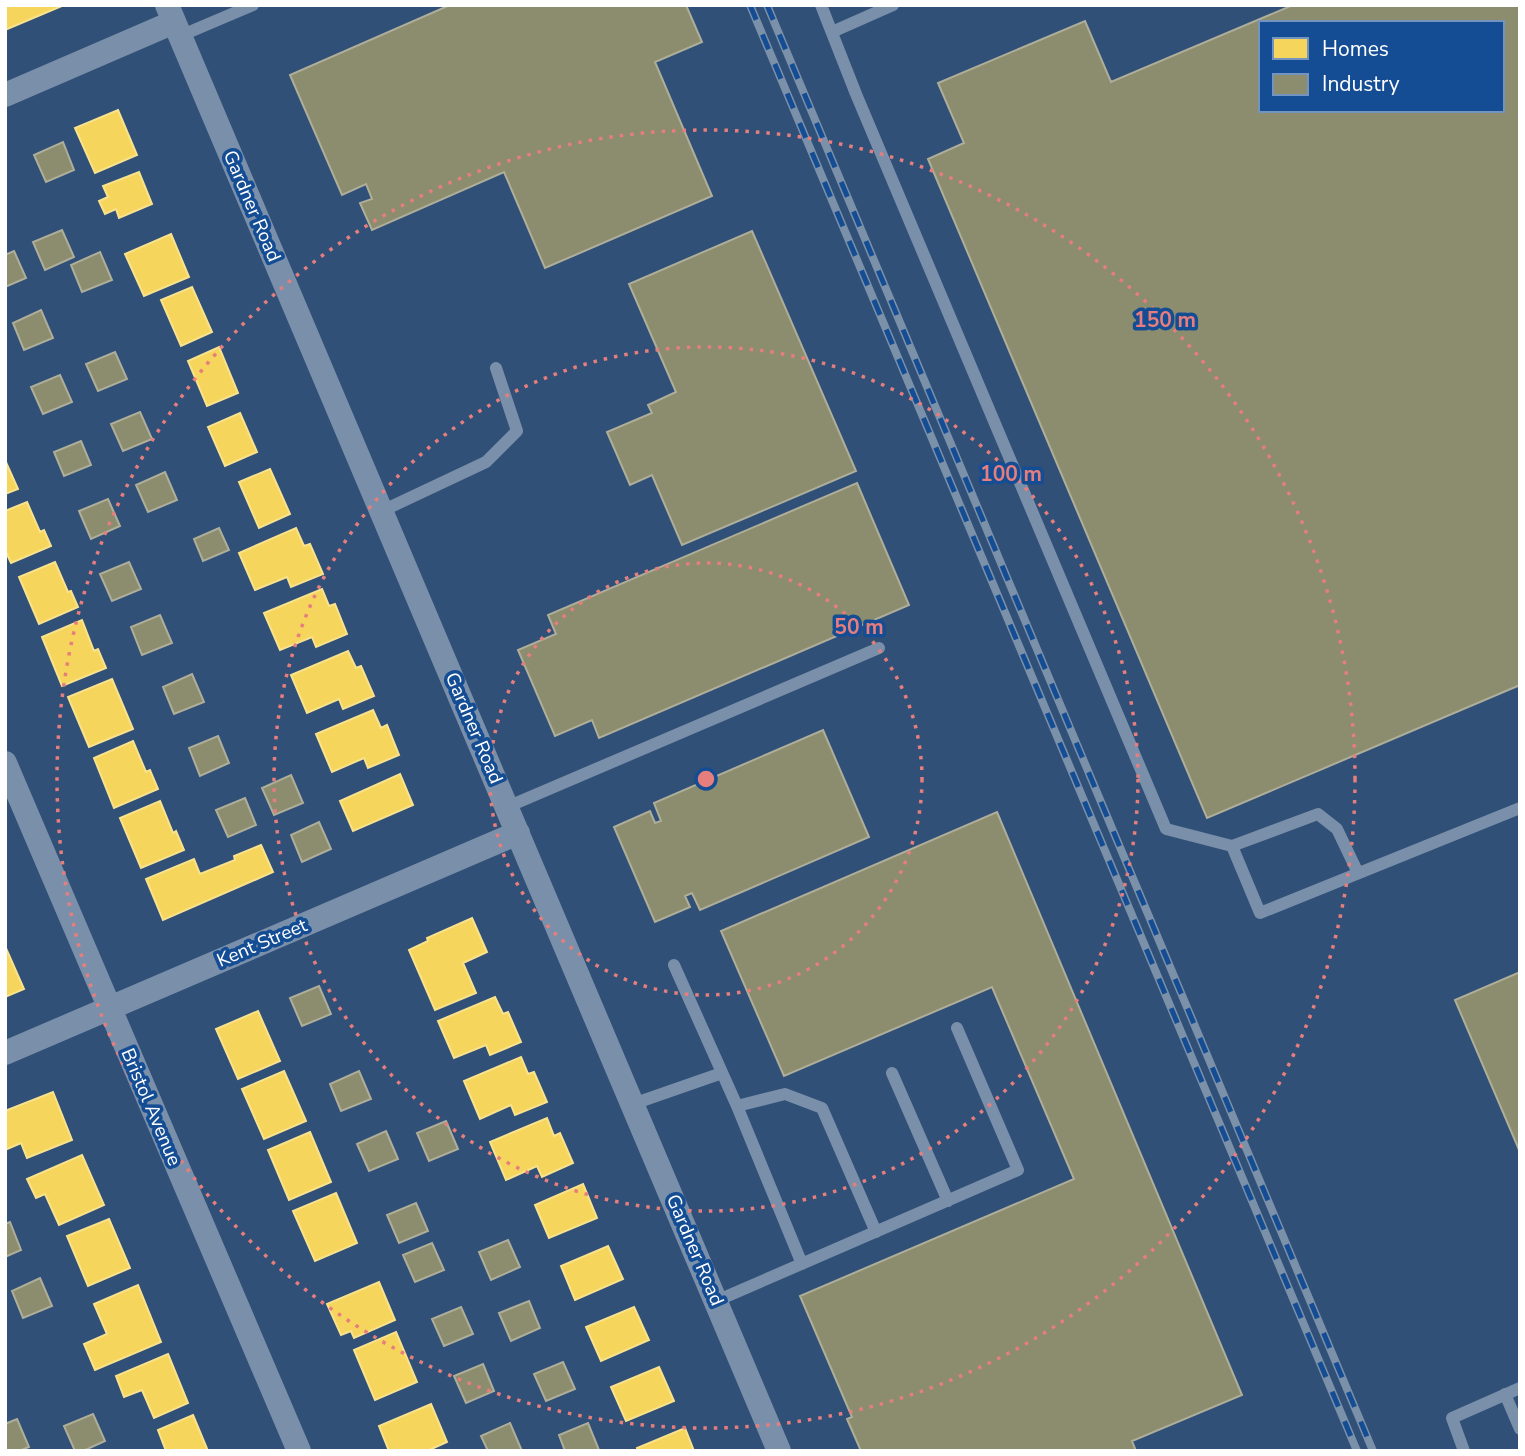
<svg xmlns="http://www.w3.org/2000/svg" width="1525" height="1456" viewBox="0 0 1525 1456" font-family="'Nunito Sans',sans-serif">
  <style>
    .homes { fill: #f6d55c; stroke: #f9e28d; stroke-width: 2 }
    .industry { fill: #8c8c6e; stroke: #aeae9a; stroke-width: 2; fill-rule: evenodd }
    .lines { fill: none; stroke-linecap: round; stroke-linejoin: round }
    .service { stroke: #7a90aa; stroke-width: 12 }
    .minor { stroke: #7a90aa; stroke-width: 24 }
    .rail-casing { stroke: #7b90a9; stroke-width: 8 }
    .rail { stroke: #144d94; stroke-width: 5; stroke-dasharray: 16; stroke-linecap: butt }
    .ring { fill: none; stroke: #e67e7e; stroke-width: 3.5; stroke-dasharray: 3.5 7 }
    .labels { text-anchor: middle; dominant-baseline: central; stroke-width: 7; stroke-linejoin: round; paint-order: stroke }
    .street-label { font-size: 19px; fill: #fff; stroke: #144d94 }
    .centre { fill: #e67e7e; stroke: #144d94; stroke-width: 3.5 }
    .ring-label { font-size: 21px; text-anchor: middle; font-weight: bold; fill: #e67e7e; stroke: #144d94; stroke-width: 7; stroke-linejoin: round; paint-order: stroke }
  </style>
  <rect width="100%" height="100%" fill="#315077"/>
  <path class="homes" d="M 5,5 L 64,5 L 5,30 Z
    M 118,110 L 137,155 L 95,173 L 75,128 Z
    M 139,172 L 152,204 L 119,218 L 116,209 L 105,214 L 99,201 L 108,197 L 103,186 Z
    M 171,234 L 189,277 L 144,296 L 125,254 Z
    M 192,287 L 212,332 L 181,346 L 161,300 Z
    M 219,347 L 238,393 L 207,406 L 188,361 Z
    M 240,413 L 257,452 L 225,466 L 208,427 Z
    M 5,460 L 18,489 L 5,494 Z
    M 270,469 L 290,514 L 259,528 L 239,482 Z
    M 27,502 L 40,532 L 44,530 L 51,546 L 11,563 L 5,550 L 5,511 Z
    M 296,528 L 304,546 L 310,544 L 323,574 L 291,587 L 287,577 L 255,590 L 239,553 Z
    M 55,562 L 68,592 L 71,591 L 78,607 L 39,624 L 19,577 Z
    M 322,589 L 329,606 L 335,604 L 347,634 L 316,647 L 312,637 L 280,650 L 264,613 Z
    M 82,620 L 94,651 L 98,649 L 106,668 L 62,686 L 42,637 Z
    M 348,651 L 356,668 L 361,666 L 374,696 L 343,709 L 339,699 L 307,713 L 291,675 Z
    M 112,679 L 133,729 L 89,747 L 68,697 Z
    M 373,710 L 381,728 L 387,725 L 399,755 L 368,768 L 364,758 L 332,772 L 316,734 Z
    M 133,741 L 146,772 L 150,770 L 158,789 L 114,808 L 94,758 Z
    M 400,774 L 413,805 L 353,831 L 340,801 Z
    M 160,801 L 173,833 L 176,831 L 184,850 L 141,868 L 120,818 Z
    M 261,845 L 273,872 L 163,920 L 146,879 L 194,859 L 200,874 L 235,860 L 234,856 Z
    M 472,918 L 487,952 L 463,963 L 476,993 L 435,1010 L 409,950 L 428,941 L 427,938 Z
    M 5,946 L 24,989 L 5,997 Z
    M 495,997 L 503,1014 L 508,1012 L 521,1042 L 490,1055 L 486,1045 L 454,1058 L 438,1021 Z
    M 258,1011 L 280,1061 L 238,1079 L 216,1029 Z
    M 521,1057 L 528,1074 L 534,1072 L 547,1102 L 515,1115 L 511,1105 L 480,1119 L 464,1081 Z
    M 284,1071 L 306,1121 L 264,1139 L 242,1089 Z
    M 53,1092 L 72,1140 L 27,1158 L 21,1143 L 5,1150 L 5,1111 Z
    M 547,1118 L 554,1136 L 560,1133 L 573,1163 L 542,1177 L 537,1166 L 506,1180 L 490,1142 Z
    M 310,1132 L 331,1182 L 289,1200 L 268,1150 Z
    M 82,1155 L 104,1205 L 59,1225 L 45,1194 L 36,1198 L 27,1179 Z
    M 583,1184 L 597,1218 L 549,1238 L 535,1205 Z
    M 336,1193 L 357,1243 L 315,1261 L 293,1211 Z
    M 109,1219 L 130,1268 L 88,1286 L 67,1236 Z
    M 608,1246 L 623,1279 L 575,1300 L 561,1266 Z
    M 379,1282 L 395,1320 L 354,1338 L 351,1331 L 341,1335 L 327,1304 Z
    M 138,1285 L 161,1342 L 95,1370 L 84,1344 L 107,1334 L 94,1304 Z
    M 634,1307 L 649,1340 L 601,1361 L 586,1327 Z
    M 396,1332 L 417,1382 L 375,1400 L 354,1350 Z
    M 168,1354 L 188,1403 L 154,1418 L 142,1390 L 124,1397 L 116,1376 Z
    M 659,1367 L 674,1401 L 626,1421 L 611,1387 Z
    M 431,1404 L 447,1442 L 427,1451 L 389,1451 L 379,1426 Z
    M 193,1415 L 208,1451 L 166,1451 L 158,1430 Z
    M 685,1428 L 694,1451 L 638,1451 L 637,1448 Z"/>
  <path class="industry" d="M 450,5 L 686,5 L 702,42 L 655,62 L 712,196 L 545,268 L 504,172 L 372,230 L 360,203 L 372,199 L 366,184 L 342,195 L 290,75 Z
    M 1293,5 L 1520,5 L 1520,685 L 1207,818 L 928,159 L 964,143 L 938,83 L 1085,21 L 1111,82 ZM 1261,23 L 1502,23 L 1502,110 L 1261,110 Z
    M 63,142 L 74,170 L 46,182 L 34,155 Z
    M 62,230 L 74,257 L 45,270 L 33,242 Z
    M 752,231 L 856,471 L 682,545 L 652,475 L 630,485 L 607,432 L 652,413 L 648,405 L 676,392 L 629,284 Z
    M 14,251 L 26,278 L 5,287 L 5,255 Z
    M 100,252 L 112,280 L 82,292 L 71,265 Z
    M 41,310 L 53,338 L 24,350 L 13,323 Z
    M 115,352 L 127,379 L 98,391 L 86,364 Z
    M 60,375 L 72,402 L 43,414 L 31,387 Z
    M 140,412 L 152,439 L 123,451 L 111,424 Z
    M 81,441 L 91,465 L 64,476 L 54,452 Z
    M 165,472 L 177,500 L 148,512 L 136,485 Z
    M 857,483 L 909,605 L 599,738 L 592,720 L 555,736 L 518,650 L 556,634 L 548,615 Z
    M 108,499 L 120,526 L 91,539 L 79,511 Z
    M 219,528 L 229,550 L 203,561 L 194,539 Z
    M 129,562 L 141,589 L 112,601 L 100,574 Z
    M 160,615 L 172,643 L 142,655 L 131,627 Z
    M 192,674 L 204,702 L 174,714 L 163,687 Z
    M 823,730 L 869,837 L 700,910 L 692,893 L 685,896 L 690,907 L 655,922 L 614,827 L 650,811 L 655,823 L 661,821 L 654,803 Z
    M 218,736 L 229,763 L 200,776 L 189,748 Z
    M 291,775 L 303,803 L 274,815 L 262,788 Z
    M 245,798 L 256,825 L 228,837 L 216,810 Z
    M 997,812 L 1242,1395 L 1132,1441 L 1136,1451 L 861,1451 L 847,1419 L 852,1417 L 800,1296 L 1074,1179 L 992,987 L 784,1076 L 721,931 Z
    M 319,822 L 331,849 L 302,862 L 291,835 Z
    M 1520,972 L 1520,1152 L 1455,1000 Z
    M 319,986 L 331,1014 L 302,1026 L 290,998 Z
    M 359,1071 L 371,1099 L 341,1111 L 330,1084 Z
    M 446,1121 L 458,1149 L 429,1161 L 417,1133 Z
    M 386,1131 L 398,1159 L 369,1171 L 357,1144 Z
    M 416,1203 L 428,1231 L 399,1243 L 387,1215 Z
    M 10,1222 L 21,1250 L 5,1257 L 5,1224 Z
    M 508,1240 L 520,1267 L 491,1280 L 479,1252 Z
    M 432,1243 L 444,1270 L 415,1282 L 403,1255 Z
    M 40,1278 L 52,1306 L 23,1318 L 12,1291 Z
    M 529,1301 L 540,1328 L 511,1341 L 499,1313 Z
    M 461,1307 L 473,1334 L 444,1346 L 432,1319 Z
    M 563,1362 L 575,1389 L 546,1401 L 534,1374 Z
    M 483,1364 L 494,1391 L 466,1403 L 454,1376 Z
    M 93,1414 L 105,1441 L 83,1451 L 75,1451 L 64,1426 Z
    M 17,1419 L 29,1447 L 19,1451 L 5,1451 L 5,1424 Z
    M 510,1423 L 522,1451 L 488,1451 L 481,1436 Z
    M 588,1423 L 599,1450 L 565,1451 L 559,1435 Z"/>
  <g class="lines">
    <path class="service" d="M 821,5 L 856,94 L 1166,829 L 1232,846
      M 832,32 L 893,5
      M 180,36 L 253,5
      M 382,511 L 486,462 L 517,431 L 496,368
      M 507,807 L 879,648
      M 1358,873 L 1337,829 L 1318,814 L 1232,846 L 1260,913 L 1520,808
      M 674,965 L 737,1106
      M 892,1073 L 948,1201
      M 633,1104 L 722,1073
      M 802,1264 L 737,1106 L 785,1094 L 822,1108 L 876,1232
      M 716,1301 L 1018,1170 L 957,1028
      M 1505,1394 L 1520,1429
      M 1464,1451 L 1452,1418 L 1520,1388"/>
    <path class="minor" d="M 167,5 L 779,1451
      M 5,95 L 174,22
      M 5,763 L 299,1451
      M 5,1053 L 518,833"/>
    <g class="rail-casing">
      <path id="rail" d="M 750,5 L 1357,1451
        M 767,5 L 1373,1451"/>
    </g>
    <use href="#rail" class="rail"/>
  </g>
  <g class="ring">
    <circle cx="706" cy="779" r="216"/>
    <circle cx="706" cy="779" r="432"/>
    <circle cx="706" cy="779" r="649"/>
  </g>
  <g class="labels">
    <g class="street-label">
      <text transform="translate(252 206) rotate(67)">Gardner Road</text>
      <text transform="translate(474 728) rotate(67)">Gardner Road</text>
      <text transform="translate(262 943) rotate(-23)">Kent Street</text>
      <text transform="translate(151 1107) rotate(67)">Bristol Avenue</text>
      <text transform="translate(695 1250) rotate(67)">Gardner Road</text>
    </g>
  </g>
  <circle cx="706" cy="779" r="10" class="centre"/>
  <g class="ring-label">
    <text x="1165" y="327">150 m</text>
    <text x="1011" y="481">100 m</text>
    <text x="859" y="634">50 m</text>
  </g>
  <rect width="1525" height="1456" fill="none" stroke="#ffffff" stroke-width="14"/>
  <rect x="1259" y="21" width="245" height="91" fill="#144d94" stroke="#7294bf" stroke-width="2"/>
  <rect x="1273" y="38" width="35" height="21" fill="#f6d55c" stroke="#7294bf" stroke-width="2"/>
  <text x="1322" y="56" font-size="21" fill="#ffffff">Homes</text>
  <rect x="1273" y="74" width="35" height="21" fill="#8c8c6e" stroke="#7294bf" stroke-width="2"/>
  <text x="1322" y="91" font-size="21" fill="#ffffff">Industry</text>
</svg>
